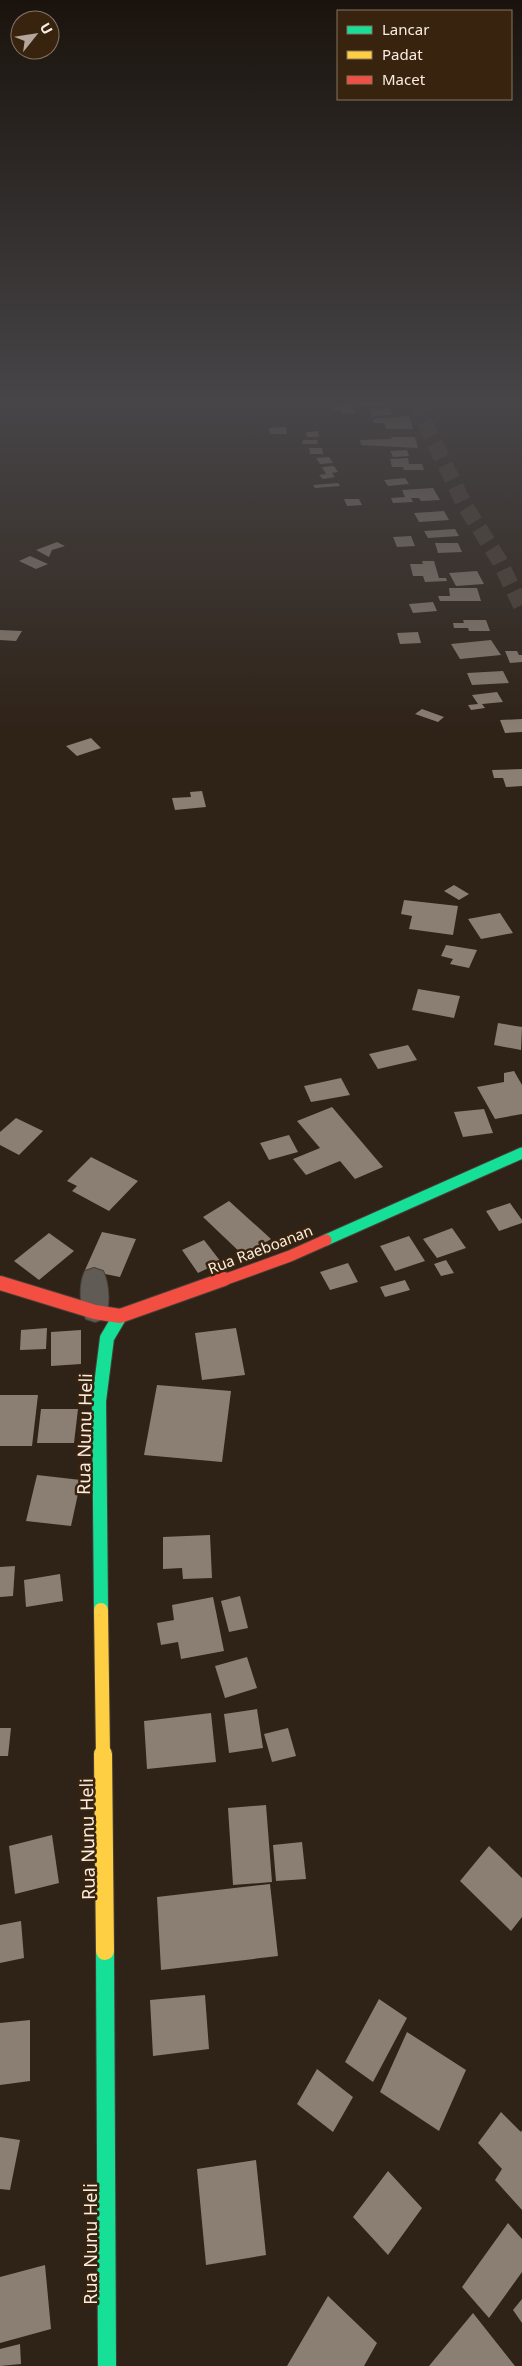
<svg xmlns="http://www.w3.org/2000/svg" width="522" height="2366" viewBox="0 0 522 2366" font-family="'Noto Sans',sans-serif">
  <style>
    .building { fill: #8b7e72 }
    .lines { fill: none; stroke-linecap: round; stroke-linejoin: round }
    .secondary-tunnel { stroke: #4e4136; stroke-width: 16; stroke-dasharray: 16 8; stroke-linecap: butt }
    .street-casing { stroke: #4a3f36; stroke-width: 2 }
    .fast-far2-casing { stroke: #4a3f36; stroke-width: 13 }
    .fast-far1-casing { stroke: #4a3f36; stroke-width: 16 }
    .fast-casing { stroke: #4a3f36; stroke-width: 20 }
    .slow-far1-casing { stroke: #4a3f36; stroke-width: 16 }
    .slow-casing { stroke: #4a3f36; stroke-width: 20 }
    .jam-far1-casing { stroke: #4a3f36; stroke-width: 13 }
    .jam-casing { stroke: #4a3f36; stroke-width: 16 }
    .street { fill: #615b56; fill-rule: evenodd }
    .fast-far2 { stroke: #16e098; stroke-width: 11 }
    .fast-far1 { stroke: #16e098; stroke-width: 14 }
    .fast { stroke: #16e098; stroke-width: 18 }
    .slow-far1 { stroke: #ffcf43; stroke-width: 14 }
    .slow { stroke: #ffcf43; stroke-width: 18 }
    .jam-far1 { stroke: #f24e42; stroke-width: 11 }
    .jam { stroke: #f24e42; stroke-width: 14 }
    .labels { text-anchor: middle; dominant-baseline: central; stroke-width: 5; stroke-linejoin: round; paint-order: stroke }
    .street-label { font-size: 15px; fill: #fbede1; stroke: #38230f }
    .near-street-label { font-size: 18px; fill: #fbede1; stroke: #38230f }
  </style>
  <rect width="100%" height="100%" fill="#2f2318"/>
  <path class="building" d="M 359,400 L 383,400 L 384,406 L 360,406 Z
    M 351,403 L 356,413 L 342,414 L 340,409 L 332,410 L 330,407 Z
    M 389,408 L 392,415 L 372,416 L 370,409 Z
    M 409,416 L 413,429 L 386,429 L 384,423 L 374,423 L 373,419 Z
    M 286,427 L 287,434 L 270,434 L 269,428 Z
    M 318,431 L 319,437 L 307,437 L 306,432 Z
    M 390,437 L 415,437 L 418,448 L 361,445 L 360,440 L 393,439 Z
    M 303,440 L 318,440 L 317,444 L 302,444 Z
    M 309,448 L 322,448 L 323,454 L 310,454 Z
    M 407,450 L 409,456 L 393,457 L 390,451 Z
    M 329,457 L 333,463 L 320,464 L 316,458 Z
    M 408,458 L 409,464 L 422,464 L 424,470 L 404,470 L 403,467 L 392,467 L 390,459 Z
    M 334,466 L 338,472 L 332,473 L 335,477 L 323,479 L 319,475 L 326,474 L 322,467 Z
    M 405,478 L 409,484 L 388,486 L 384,480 Z
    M 338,483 L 340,486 L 315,488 L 313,485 Z
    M 433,488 L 440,500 L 421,501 L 419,498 L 411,498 L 413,502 L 393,503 L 391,498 L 405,497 L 402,490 Z
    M 344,499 L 359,499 L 362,505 L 347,506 Z
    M 444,511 L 449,520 L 419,522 L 414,513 Z
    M 455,529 L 459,536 L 428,538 L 424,531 Z
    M 411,536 L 415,546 L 397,547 L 393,537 Z
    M 57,542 L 65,546 L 52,550 L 49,557 L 36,550 Z
    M 435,543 L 458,543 L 462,552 L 438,553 Z
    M 30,556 L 48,564 L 36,569 L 19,561 Z
    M 422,561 L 434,561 L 439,578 L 446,578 L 447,581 L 425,582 L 423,576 L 413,576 L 410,564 L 423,564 Z
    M 477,571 L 484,584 L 456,586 L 449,573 Z
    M 449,588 L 477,588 L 481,601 L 440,601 L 438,596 L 450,596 Z
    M 433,602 L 437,611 L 413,613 L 409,604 Z
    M 463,620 L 486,620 L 490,631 L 469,631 L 468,628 L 454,628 L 453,623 L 464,623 Z
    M 0,630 L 22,631 L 16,641 L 0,640 Z
    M 418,632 L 421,643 L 400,644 L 397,633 Z
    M 491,640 L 501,655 L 460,659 L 451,644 Z
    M 505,651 L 517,651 L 519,655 L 522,655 L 522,662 L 510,663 Z
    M 503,671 L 509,683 L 472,685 L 467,673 Z
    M 497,692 L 503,702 L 482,704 L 485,708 L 471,710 L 468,705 L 478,704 L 472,695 Z
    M 422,709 L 444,717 L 438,722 L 415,714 Z
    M 522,719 L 522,732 L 505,733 L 500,720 Z
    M 91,738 L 101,748 L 77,756 L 66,746 Z
    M 522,769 L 522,786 L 506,787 L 503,778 L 494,778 L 492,770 Z
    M 202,791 L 206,807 L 175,810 L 172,798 L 191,797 L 190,792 Z
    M 454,885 L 469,894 L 459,900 L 444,891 Z
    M 404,900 L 458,906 L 453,935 L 409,929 L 412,916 L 401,914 Z
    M 500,913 L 513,933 L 481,939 L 468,919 Z
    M 446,945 L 477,950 L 469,968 L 450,964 L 453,959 L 441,956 Z
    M 418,989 L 460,996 L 454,1018 L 412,1010 Z
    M 498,1023 L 522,1027 L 521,1050 L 494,1045 Z
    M 408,1045 L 417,1060 L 378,1069 L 369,1054 Z
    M 514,1071 L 522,1085 L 522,1114 L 495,1119 L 477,1087 L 504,1082 L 504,1073 Z
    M 341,1078 L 350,1095 L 311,1102 L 304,1086 Z
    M 332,1107 L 383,1167 L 355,1179 L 340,1161 L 306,1175 L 293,1159 L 320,1148 L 297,1121 Z
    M 484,1109 L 493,1133 L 463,1137 L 454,1112 Z
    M 16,1118 L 43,1131 L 19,1155 L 0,1145 L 0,1132 Z
    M 289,1135 L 298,1152 L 269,1160 L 260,1143 Z
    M 91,1157 L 138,1181 L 109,1211 L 72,1191 L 77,1186 L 67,1181 Z
    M 229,1201 L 271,1239 L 244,1256 L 203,1217 Z
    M 510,1203 L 522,1220 L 522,1223 L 499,1231 L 486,1211 Z
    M 452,1228 L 466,1248 L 437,1258 L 423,1239 Z
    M 102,1232 L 136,1239 L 120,1277 L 85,1270 Z
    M 49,1233 L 74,1251 L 39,1280 L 14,1261 Z
    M 409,1236 L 425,1261 L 395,1271 L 380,1246 Z
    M 204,1240 L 221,1262 L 198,1273 L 182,1250 Z
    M 446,1260 L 454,1273 L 441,1276 L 434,1264 Z
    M 348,1263 L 358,1282 L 330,1290 L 320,1272 Z
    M 405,1280 L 410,1290 L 385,1297 L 380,1287 Z
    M 47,1328 L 46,1349 L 20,1350 L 21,1330 Z
    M 236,1328 L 245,1375 L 202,1380 L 195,1333 Z
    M 81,1330 L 81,1364 L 51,1366 L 51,1332 Z
    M 157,1385 L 231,1391 L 222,1462 L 144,1455 Z
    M 0,1395 L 38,1395 L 32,1446 L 0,1446 Z
    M 41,1409 L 78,1409 L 74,1443 L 37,1443 Z
    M 37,1475 L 81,1480 L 71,1526 L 26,1521 Z
    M 210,1535 L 212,1578 L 183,1579 L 182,1568 L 163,1569 L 163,1537 Z
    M 15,1566 L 13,1596 L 0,1597 L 0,1567 Z
    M 60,1574 L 63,1601 L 26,1607 L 24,1580 Z
    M 240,1596 L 248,1628 L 229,1632 L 221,1601 Z
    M 213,1597 L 224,1651 L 181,1659 L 178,1642 L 161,1645 L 157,1623 L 174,1620 L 172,1605 Z
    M 247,1657 L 257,1688 L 225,1698 L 215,1666 Z
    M 257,1709 L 263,1748 L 229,1753 L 224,1714 Z
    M 211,1713 L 216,1762 L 147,1769 L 144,1721 Z
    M 0,1728 L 11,1728 L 8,1756 L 0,1756 Z
    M 288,1728 L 296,1756 L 272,1762 L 264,1734 Z
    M 266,1805 L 272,1882 L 233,1885 L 228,1808 Z
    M 52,1835 L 59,1883 L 15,1894 L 9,1846 Z
    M 302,1842 L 306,1879 L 276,1881 L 273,1845 Z
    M 489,1846 L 522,1878 L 522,1917 L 511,1931 L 460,1881 Z
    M 270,1884 L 278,1956 L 161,1970 L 157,1897 Z
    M 21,1921 L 24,1958 L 0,1963 L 0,1925 Z
    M 205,1995 L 209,2049 L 153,2056 L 150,2000 Z
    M 379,1999 L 407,2018 L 373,2082 L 345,2062 Z
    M 30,2020 L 30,2081 L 0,2085 L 0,2023 Z
    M 407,2032 L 466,2070 L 439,2131 L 380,2092 Z
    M 317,2069 L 353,2097 L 333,2132 L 297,2104 Z
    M 501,2112 L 521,2132 L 522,2130 L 522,2210 L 495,2180 L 502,2169 L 478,2143 Z
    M 0,2137 L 20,2140 L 10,2190 L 0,2189 Z
    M 256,2160 L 266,2255 L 206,2265 L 197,2169 Z
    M 388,2171 L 422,2208 L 388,2255 L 353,2217 Z
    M 508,2223 L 522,2239 L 522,2272 L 489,2318 L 462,2287 Z
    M 45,2265 L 51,2329 L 0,2343 L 0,2277 Z
    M 328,2296 L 377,2343 L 364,2366 L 287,2366 Z
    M 522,2299 L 522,2323 L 513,2310 Z
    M 473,2313 L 515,2366 L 429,2366 Z
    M 20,2344 L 21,2364 L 0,2366 L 0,2349 Z"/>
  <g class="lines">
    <path class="secondary-tunnel" d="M 414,400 L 464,504 L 499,560 L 522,608"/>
    <g class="street-casing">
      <path id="street" d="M 94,1268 L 103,1271 C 109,1283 111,1307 104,1319 L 95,1322 L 86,1319 C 79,1307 79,1283 85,1271 Z"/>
    </g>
    <g class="fast-far2-casing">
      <path id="fast-far2" d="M 326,1240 L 522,1153"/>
    </g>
    <g class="fast-far1-casing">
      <path id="fast-far1" d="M 101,1610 L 99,1401 L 107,1338 L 120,1316"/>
    </g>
    <g class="fast-casing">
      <path id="fast" d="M 105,1951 L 107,2366"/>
    </g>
    <g class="slow-far1-casing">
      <path id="slow-far1" d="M 101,1610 L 103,1756"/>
    </g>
    <g class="slow-casing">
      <path id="slow" d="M 103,1754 L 105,1951"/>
    </g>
    <g class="jam-far1-casing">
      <path id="jam-far1" d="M 221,1281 L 290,1256 L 326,1240"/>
    </g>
    <g class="jam-casing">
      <path id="jam" d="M 0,1283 L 95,1312 L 120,1316 L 224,1279"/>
    </g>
    <use href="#street" class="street"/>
    <use href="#fast-far2" class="fast-far2"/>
    <use href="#fast-far1" class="fast-far1"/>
    <use href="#fast" class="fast"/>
    <use href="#slow-far1" class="slow-far1"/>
    <use href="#slow" class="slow"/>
    <use href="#jam-far1" class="jam-far1"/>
    <use href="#jam" class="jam"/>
  </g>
  <linearGradient id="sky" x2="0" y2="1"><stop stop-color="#1a130d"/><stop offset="0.55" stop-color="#474548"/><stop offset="1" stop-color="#474548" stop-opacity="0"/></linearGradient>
  <rect width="522" height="731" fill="url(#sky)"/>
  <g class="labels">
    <g class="street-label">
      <text transform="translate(260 1249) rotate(-21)">Rua Raeboanan</text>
    </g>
    <g class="near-street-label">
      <text transform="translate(84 1434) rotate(-89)">Rua Nunu Heli</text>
      <text transform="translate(87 1839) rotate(-91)">Rua Nunu Heli</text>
      <text transform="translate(90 2244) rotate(-90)">Rua Nunu Heli</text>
    </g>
  </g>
  <rect x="337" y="10" width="175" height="90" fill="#38230f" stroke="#867463"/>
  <rect x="347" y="26" width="25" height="8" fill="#16e098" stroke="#867463"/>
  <text x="382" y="35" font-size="15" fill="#fbede1">Lancar</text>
  <rect x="347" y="51" width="25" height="8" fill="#ffcf43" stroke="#867463"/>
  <text x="382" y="60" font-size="15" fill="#fbede1">Padat</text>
  <rect x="347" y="76" width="25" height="8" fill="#f24e42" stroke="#867463"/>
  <text x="382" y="85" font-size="15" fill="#fbede1">Macet</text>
  <g transform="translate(35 35) rotate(60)"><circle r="24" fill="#38230f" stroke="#867463"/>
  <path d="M0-4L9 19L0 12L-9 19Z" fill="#b4a69b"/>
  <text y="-8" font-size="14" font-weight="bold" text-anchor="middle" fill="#fbede1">U</text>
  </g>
</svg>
